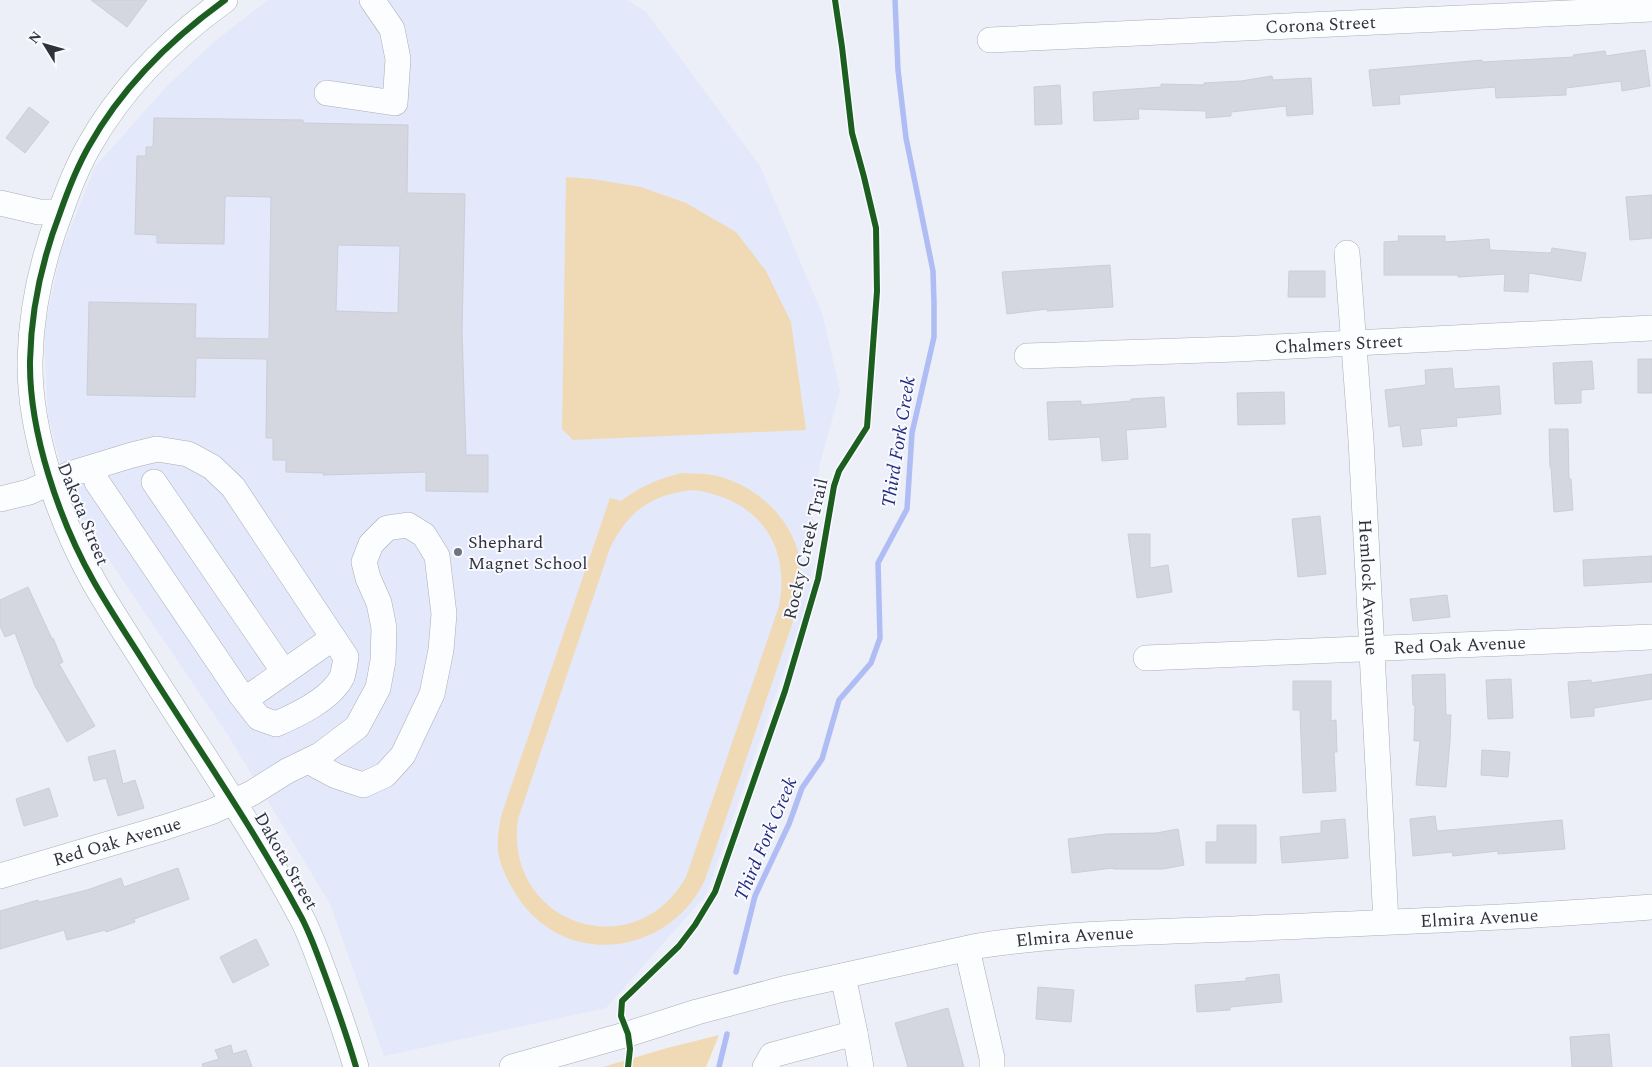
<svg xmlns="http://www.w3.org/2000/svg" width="1652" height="1067" viewBox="0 0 1652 1067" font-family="Spectral,serif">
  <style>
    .built { fill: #e3e8fa }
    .green { fill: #f0dab6; fill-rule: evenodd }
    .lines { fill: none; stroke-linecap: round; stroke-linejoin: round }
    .stream { stroke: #afbdf4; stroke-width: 5.5 }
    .building { fill: #d4d7e0; stroke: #cbced7; fill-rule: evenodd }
    .minor-casing { stroke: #abadb5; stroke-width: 26 }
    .minor { stroke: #fcfdfe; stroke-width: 25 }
    .cycleway-casing { stroke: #f8faff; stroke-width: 9 }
    .cycleway { stroke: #1b5e20; stroke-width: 6 }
    .poi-dot { fill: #71747d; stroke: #f8faff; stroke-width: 2 }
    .labels { text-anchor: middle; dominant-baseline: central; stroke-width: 4; stroke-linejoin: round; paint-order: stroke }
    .street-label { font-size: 18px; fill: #2f323b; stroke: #f8faff }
    .poi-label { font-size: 18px; fill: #2f323b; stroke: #f8faff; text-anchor: start }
    .water-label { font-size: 19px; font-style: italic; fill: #232a7e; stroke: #f8faff }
  </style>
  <rect width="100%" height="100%" fill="#eceff7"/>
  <path class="built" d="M 268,0 L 627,0 L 646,12 L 760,166 L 823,316 L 840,391 L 820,463 L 813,510 L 810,595 L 706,895 L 606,1008 L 384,1056 L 330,904 L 228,735 L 72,505 L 48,416 L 44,331 L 61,252 L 95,167 L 166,87 L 215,41 Z"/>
  <path class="green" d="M 566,177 L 592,179 L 641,187 L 686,203 L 736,232 L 766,271 L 791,322 L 806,430 L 573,440 L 562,429 Z
    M 682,473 C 693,474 706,473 717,476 C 753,485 785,512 797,548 C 802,565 801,583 800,601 L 705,880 C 669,956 565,970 517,896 C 509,883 500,866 498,851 C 497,838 499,825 502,813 L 610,498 L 621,501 C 639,487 660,478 682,473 ZM 694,490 C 757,499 791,543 779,606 L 686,877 C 634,969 503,923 518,819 L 610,548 C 629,510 652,494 694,490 Z
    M 719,1035 L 706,1067 L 603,1067 L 667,1048 Z"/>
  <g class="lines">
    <path class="stream" d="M 736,972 L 755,896 L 789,824 L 802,788 L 822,759 L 839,700 L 871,663 L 880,638 L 878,563 L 907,509 L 912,433 L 934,337 L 934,303 L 933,271 L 906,138 L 898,70 L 895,0
      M 719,1067 L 727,1034"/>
  </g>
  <path class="building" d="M 91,0 L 147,0 L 127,27 Z
    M 1645,50 L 1650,86 L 1622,91 L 1621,81 L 1566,88 L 1566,95 L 1496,98 L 1495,87 L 1399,95 L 1400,104 L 1373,106 L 1369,70 L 1482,60 L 1482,62 L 1574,57 L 1573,55 L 1605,51 L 1606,56 Z
    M 1272,76 L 1273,80 L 1311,78 L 1313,114 L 1287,116 L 1286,106 L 1231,112 L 1231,116 L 1206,118 L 1206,111 L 1138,109 L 1139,119 L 1094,121 L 1093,92 L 1161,87 L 1161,84 L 1204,85 L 1204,83 L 1241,81 Z
    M 1060,85 L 1062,124 L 1035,125 L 1034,87 Z
    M 29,107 L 49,122 L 25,153 L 6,138 Z
    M 154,118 L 303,120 L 303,123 L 408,125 L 407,193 L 465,194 L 462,332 L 466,455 L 488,455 L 488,492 L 426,491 L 426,472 L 323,475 L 324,473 L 286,472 L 286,460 L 273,460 L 273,438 L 266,438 L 267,359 L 196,358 L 195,397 L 87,395 L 89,302 L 196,304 L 195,338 L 269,339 L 271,197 L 225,196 L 224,244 L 157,243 L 157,235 L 135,234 L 137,156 L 146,156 L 146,147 L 153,147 ZM 338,245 L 400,246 L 398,313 L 336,311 Z
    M 1652,195 L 1652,238 L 1630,240 L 1626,197 Z
    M 1398,236 L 1445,236 L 1445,242 L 1489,239 L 1490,250 L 1551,253 L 1552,248 L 1586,253 L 1581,281 L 1529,273 L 1528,292 L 1504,291 L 1505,274 L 1458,277 L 1458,275 L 1384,275 L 1384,242 L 1399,241 Z
    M 1110,265 L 1113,307 L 1047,311 L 1047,309 L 1007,314 L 1002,272 Z
    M 1289,271 L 1325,271 L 1325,297 L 1288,297 Z
    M 1638,359 L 1652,359 L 1652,393 L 1638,393 Z
    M 1592,361 L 1594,389 L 1581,390 L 1581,403 L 1555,404 L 1553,363 Z
    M 1452,368 L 1454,389 L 1499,386 L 1501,414 L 1456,418 L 1457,426 L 1420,429 L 1422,445 L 1403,447 L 1400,425 L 1389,427 L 1385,390 L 1426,385 L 1425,370 Z
    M 1284,392 L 1285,424 L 1238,425 L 1237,393 Z
    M 1164,397 L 1166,427 L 1126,430 L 1128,459 L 1102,461 L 1100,437 L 1049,440 L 1047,402 L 1081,401 L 1081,405 L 1131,401 L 1131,399 Z
    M 1549,429 L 1568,429 L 1569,479 L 1571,479 L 1573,510 L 1554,512 L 1551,467 L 1550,467 Z
    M 1320,516 L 1326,574 L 1298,577 L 1292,519 Z
    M 1128,534 L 1150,534 L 1150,568 L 1168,565 L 1172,592 L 1137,598 Z
    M 1652,556 L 1652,582 L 1584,586 L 1583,560 Z
    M 28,587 L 52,639 L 53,638 L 63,662 L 59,664 L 95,726 L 67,742 L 35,686 L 15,633 L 5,637 L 0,626 L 0,600 Z
    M 1447,595 L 1450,617 L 1413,621 L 1410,599 Z
    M 1445,674 L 1446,715 L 1451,715 L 1450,741 L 1446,787 L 1416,785 L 1420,741 L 1414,741 L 1415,705 L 1413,705 L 1412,675 Z
    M 1652,674 L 1652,699 L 1594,708 L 1594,716 L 1571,718 L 1568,682 L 1591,680 L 1591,683 Z
    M 1511,679 L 1513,718 L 1488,719 L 1486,680 Z
    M 1293,681 L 1331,681 L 1331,721 L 1336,720 L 1337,752 L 1334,752 L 1336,791 L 1303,793 L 1300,710 L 1293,710 Z
    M 115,750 L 123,784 L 135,780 L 144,808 L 118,816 L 106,778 L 94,781 L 88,757 Z
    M 1482,750 L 1510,752 L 1508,777 L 1481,775 Z
    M 49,788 L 58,816 L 24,826 L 16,799 Z
    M 1435,816 L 1437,831 L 1562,820 L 1565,849 L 1498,854 L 1498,851 L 1453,856 L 1452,852 L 1413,856 L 1410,819 Z
    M 1345,819 L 1348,858 L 1282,863 L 1280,837 L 1321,833 L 1321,821 Z
    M 1217,825 L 1256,825 L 1256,863 L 1206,863 L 1206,842 L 1217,842 Z
    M 1178,829 L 1184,865 L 1163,869 L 1113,869 L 1113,868 L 1072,873 L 1068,839 L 1106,834 L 1156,833 Z
    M 178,868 L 189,899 L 134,919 L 135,922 L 106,932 L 105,930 L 67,940 L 64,930 L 0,949 L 0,911 L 38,900 L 39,902 L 87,890 L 121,878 L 124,887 Z
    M 256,939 L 269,965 L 233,983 L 220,957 Z
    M 1279,974 L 1282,1002 L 1230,1007 L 1230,1010 L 1197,1012 L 1195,985 L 1246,981 L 1246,978 Z
    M 1038,987 L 1074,990 L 1071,1022 L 1036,1019 Z
    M 948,1008 L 964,1067 L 908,1067 L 895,1023 Z
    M 1609,1034 L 1612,1067 L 1572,1067 L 1570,1037 Z
    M 231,1045 L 233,1054 L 246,1050 L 252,1067 L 203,1067 L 202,1064 L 219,1059 L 215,1050 Z"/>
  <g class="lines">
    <g class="minor-casing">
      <g id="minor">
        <path d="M 225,0 C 171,39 122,87 89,146 C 77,167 68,190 60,213 C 42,260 31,311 30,361 C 29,432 59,520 94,582 C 110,610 128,637 145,664 C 197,747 253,827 299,913 C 310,932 317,954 325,975 C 336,1005 347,1036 356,1067"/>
        <path id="s1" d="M 990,40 L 1652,9"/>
        <path d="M 327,93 L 395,103 L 398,59 L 392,29 L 372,0"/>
        <path d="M 0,203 L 39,212 L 60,212"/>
        <path id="s2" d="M 1347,253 L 1361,440 L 1386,922"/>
        <path id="s3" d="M 1027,356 L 1237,349 L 1652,328"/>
        <path d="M 154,482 L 284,672"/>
        <path d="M 0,499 L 29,492 L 70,474 L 132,455 L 157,449 L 188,454 L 212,467 L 233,487 L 346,657 C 345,663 344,671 342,677 C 331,699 297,715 276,724 L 259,718 L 241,695 L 97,482 L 93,468"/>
        <path id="s4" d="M 1146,658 L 1652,637"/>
        <path d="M 241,695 L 253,694 L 333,638"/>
        <path id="s5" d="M 0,876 L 166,827 L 211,812 L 252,793 L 287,771 L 320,755 L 357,727 L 378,688 L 383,661 L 384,628 L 379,603 L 368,578 L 364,562 L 371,544 L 387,528 L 408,525 L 424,535 L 437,556 L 444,614 L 441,650 L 432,694 L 403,755 L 385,775 L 363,785 L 336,776 L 308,761"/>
        <path d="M 967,949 L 992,1058 L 992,1067"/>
        <path d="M 843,976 L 855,1033"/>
        <path id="s6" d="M 512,1067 L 628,1034 L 697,1012 L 783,989 L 978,946 C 1062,933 1148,932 1234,929 C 1373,923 1513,918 1652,907"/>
        <path d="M 765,1067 L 772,1055 L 855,1033 L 861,1067"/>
      </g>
    </g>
    <use href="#minor" class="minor"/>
    <g class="cycleway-casing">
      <path id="cycleway" d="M 225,0 C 171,39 122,87 89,146 C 77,167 68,190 60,213 C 42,260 31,311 30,361 C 29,432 59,520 94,582 C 110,610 128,637 145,664 C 197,747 253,827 299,913 C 310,932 317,954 325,975 C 336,1005 347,1036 356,1067
        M 628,1067 L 630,1049 L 628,1034 L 621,1016 L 622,1001 L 679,946 L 695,925 L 715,892 L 785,691 L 818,579 L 834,486 L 839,471 L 867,427 L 877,291 L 876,228 L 864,177 L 852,133 L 842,47 L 835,0"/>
    </g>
    <use href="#cycleway" class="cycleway"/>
  </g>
  <circle class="poi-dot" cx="458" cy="552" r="5"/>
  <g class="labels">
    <g class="street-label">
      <text stroke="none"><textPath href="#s1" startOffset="331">Corona Street</textPath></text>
      <text stroke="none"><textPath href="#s3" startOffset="312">Chalmers Street</textPath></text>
      <text transform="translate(83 514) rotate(68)">Dakota Street</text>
      <text transform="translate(806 549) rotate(-77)">Rocky Creek Trail</text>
      <text stroke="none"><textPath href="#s2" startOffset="335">Hemlock Avenue</textPath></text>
      <text stroke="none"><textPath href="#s4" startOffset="314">Red Oak Avenue</textPath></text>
      <text stroke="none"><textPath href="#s5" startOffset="122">Red Oak Avenue</textPath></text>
      <text transform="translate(286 861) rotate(60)">Dakota Street</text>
      <text stroke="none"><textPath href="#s6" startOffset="984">Elmira Avenue</textPath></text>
      <text stroke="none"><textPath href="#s6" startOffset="579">Elmira Avenue</textPath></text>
    </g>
    <g class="poi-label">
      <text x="468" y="542">Shephard<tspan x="468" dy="21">Magnet School</tspan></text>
    </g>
    <g class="water-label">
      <text transform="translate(899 442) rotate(-81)">Third Fork Creek</text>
      <text transform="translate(766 839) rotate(-67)">Third Fork Creek</text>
    </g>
  </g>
  <g transform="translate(45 45) rotate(307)" stroke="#f8faff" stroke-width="4" paint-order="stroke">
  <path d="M0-4L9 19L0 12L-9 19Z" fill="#2f323b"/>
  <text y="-8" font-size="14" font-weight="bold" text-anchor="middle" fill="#2f323b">N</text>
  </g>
</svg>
